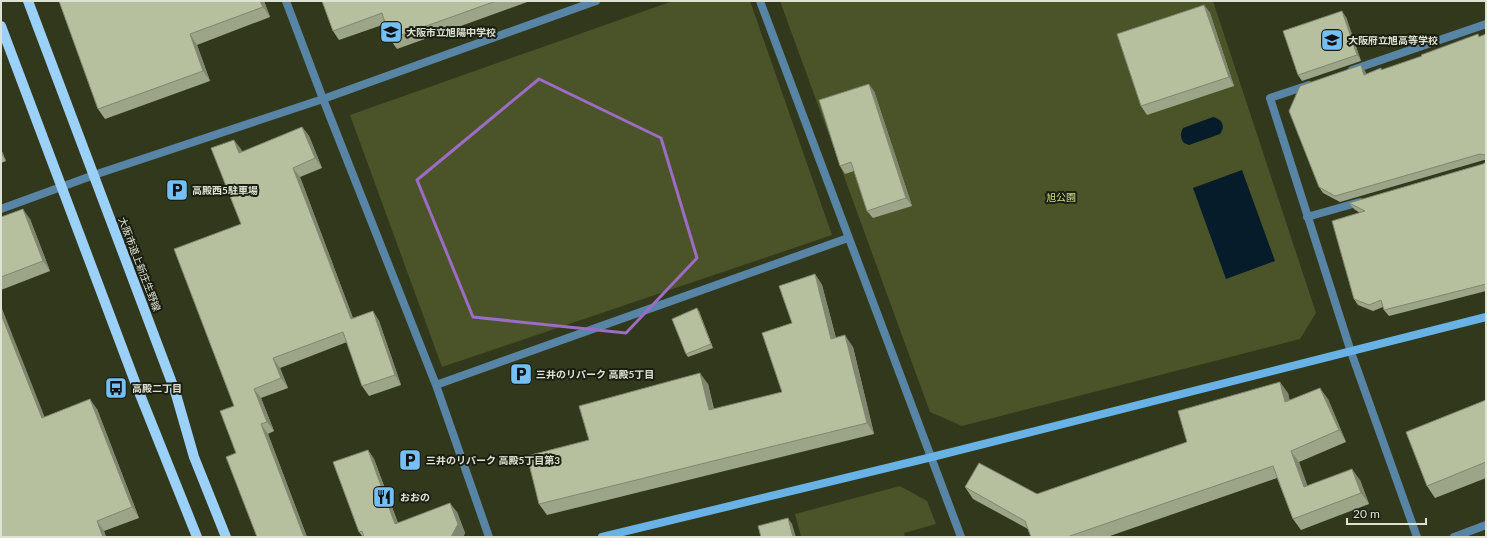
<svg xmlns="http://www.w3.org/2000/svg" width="1487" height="538" viewBox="0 0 1487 538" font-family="Lato,'Noto Sans JP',sans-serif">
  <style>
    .green { fill: #4a5428 }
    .water { fill: #071c2a }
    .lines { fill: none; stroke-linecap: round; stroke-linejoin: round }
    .street { stroke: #5885a5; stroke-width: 8 }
    .secondary { stroke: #68b2e6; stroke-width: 8 }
    .primary { stroke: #9bd1f9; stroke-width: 10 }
    .wall { fill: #9da588 }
    .shaded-wall { fill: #80866f }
    .building { fill: #b7c09e; stroke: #80866f }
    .marked { fill: none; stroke: #9d6cc5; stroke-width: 3; stroke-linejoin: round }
    .labels { text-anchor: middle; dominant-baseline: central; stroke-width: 4; stroke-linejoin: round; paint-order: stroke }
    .poi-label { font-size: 10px; font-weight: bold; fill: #dde2d1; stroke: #1b1e11; text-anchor: start }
    .park-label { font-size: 10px; fill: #cee584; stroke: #1b1e11 }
    .street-label { font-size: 10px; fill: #dde2d1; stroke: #1b1e11 }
  </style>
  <rect width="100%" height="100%" fill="#32381c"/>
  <path class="green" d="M 673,1 L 750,1 L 832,235 L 442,367 L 350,115 Z
    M 780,1 L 1213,1 L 1316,313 L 1300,339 L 962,426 L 930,412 Z
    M 900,486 L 927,501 L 936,524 L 904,533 L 905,537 L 801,537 L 795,514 Z"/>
  <path class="water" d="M 1213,117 C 1222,119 1226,126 1220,134 L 1189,145 L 1184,143 C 1180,137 1180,134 1183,128 Z
    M 1242,170 L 1275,261 L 1226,279 L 1193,188 Z"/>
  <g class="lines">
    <path class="street" d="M 286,1 L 323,99 L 436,385 L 489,537
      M 760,1 L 961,537
      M 1352,70 L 1486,24
      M 1309,85 L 1270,98 L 1351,352 L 1417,537
      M 1,209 L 94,175 L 323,99 L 596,1
      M 1307,217 L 1360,202
      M 436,385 L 848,238
      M 1454,537 L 1486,525"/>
    <path class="secondary" d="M 602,537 L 932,457 L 1486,317"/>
    <path class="primary" d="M 28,1 L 175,391 L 194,457 L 226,537
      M 1,26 L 135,382 L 197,537"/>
  </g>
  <path class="wall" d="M 59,1 L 264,1 L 270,17 L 197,45 L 210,81 L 105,119 L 98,109 Z
    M 322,1 L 530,1 L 397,49 L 390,39 L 385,24 L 339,40 L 333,31 Z
    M 1204,5 L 1210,13 L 1234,86 L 1147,115 L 1141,106 Z
    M 1346,17 L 1361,61 L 1302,81 L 1298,75 Z
    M 1486,34 L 1486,160 L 1484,160 L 1340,202 L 1323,193 L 1319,187 L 1365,71 L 1366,74 L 1381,68 L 1382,70 Z
    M 874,91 L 912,206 L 873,218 L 867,211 L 854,171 L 845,174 L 840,166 Z
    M 302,127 L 309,136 L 322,168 L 300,177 L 353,318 L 373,311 L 379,321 L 401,385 L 369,396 L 362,386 L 347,342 L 280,368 L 288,388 L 261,398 L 274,431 L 268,434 L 307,537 L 257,537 L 236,453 L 234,406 L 241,224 L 241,149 L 242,152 Z
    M 1,149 L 6,161 L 1,163 Z
    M 1486,162 L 1486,291 L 1389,316 L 1384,310 L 1383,307 L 1373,311 L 1358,305 L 1354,299 L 1360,213 L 1354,209 L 1349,203 L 1483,164 Z
    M 1,217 L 30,219 L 50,271 L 1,290 Z
    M 815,274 L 822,285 L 836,338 L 853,347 L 874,434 L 547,515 L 539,504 L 589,440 L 708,384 L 714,409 L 782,392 Z
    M 699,311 L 713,348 L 688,357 L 686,354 Z
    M 1288,393 L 1289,400 L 1328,399 L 1346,442 L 1299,462 L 1307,486 L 1360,480 L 1369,504 L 1301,530 L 1293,519 L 1277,478 L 1107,537 L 1031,537 L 1028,529 L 973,499 L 965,487 L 1037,494 L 1187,442 Z
    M 1486,400 L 1486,478 L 1435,498 L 1427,486 Z
    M 97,409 L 139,518 L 104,531 L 106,537 L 1,537 L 44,417 Z
    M 368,450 L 374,459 L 398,523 L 457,512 L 465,533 L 463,537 L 363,537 L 359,532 Z"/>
  <path class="shaded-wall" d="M 260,1 L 264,1 L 270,17 L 263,7 Z
    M 1204,5 L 1210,13 L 1234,86 L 1229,77 Z
    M 1342,11 L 1346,17 L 1361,61 L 1357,55 Z
    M 190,34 L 197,45 L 210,81 L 203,71 Z
    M 1361,65 L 1365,71 L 1368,81 L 1364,75 Z
    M 869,84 L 874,91 L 912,206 L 906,198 Z
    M 302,127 L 309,136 L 322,168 L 315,158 Z
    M 234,140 L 241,149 L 246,163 L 239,153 Z
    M 1,149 L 6,161 L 1,154 Z
    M 293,168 L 300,177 L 357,329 L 351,319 Z
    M 23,209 L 30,219 L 50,271 L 43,261 Z
    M 815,274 L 822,285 L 839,350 L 831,339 Z
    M 1,306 L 49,428 L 42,418 L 1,314 Z
    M 697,308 L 699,311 L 713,348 L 711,344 Z
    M 373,311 L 379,321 L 401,385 L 395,375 Z
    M 845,335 L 853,347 L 874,434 L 867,423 Z
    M 273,358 L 280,368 L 288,388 L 281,378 Z
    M 700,373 L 708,384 L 716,422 L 709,410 Z
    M 1280,382 L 1288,393 L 1293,413 L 1285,402 Z
    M 1320,388 L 1328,399 L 1346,442 L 1339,430 Z
    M 254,389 L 261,398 L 274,431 L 267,422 Z
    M 90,399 L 97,409 L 139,518 L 132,507 Z
    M 261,424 L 268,434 L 307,537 L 304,537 Z
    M 368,450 L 374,459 L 401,533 L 395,524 Z
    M 1291,451 L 1299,462 L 1312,498 L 1304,487 Z
    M 1352,469 L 1360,480 L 1369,504 L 1361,493 Z
    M 450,503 L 457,512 L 465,533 L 463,537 L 451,537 Z
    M 788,518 L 792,524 L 796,537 L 793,537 Z
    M 97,521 L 104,531 L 106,537 L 103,537 Z"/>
  <path class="building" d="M 59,1 L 260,1 L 263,7 L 190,34 L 203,71 L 98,109 Z
    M 322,1 L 496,1 L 390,39 L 382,13 L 333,31 Z
    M 1204,5 L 1229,77 L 1141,106 L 1117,34 Z
    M 1342,11 L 1357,55 L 1298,75 L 1283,31 Z
    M 1478,34 L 1479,37 L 1486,34 L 1486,156 L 1485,155 L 1480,154 L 1335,196 L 1319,187 L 1289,111 L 1300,86 L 1361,65 L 1364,75 L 1381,68 L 1381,70 L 1422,56 L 1421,55 Z
    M 869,84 L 906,198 L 867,211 L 851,162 L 840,166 L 819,100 Z
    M 302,127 L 315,158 L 293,168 L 351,319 L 373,311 L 395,375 L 362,386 L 343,332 L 273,358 L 281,378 L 254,389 L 267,422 L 261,424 L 304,537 L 257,537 L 226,457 L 236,453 L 220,411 L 234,406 L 174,249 L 241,224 L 211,148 L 234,140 L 239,153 Z
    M 1486,162 L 1486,284 L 1384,310 L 1381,300 L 1369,305 L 1354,299 L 1332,221 L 1365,211 L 1349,203 L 1483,164 Z
    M 23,209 L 43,261 L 1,277 L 1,217 Z
    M 815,274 L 831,339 L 845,335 L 867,423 L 539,504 L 527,456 L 589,440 L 579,406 L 700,373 L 709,410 L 782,392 L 762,333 L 792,323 L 779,286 Z
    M 697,308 L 711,344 L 686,354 L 672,319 Z
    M 1,314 L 42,418 L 90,399 L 132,507 L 97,521 L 103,537 L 1,537 Z
    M 1280,382 L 1285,402 L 1320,388 L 1339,430 L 1291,451 L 1304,487 L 1352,469 L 1361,493 L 1293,519 L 1273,466 L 1067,537 L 1031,537 L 1025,521 L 965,487 L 979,463 L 1037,494 L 1187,442 L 1178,411 Z
    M 1486,400 L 1486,462 L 1427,486 L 1406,432 Z
    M 368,450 L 395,524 L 450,503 L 458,524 L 451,537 L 364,537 L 362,531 L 359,532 L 333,462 Z
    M 788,518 L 793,537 L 761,537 L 758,526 Z"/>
  <path class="marked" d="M 539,79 L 661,138 L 697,258 L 626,333 L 473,317 L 417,180 Z"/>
  <defs>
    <g id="school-square" transform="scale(1.15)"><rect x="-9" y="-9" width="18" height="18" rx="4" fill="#74c0f6" stroke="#1b1e11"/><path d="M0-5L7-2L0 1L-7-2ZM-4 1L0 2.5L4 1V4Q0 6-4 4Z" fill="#111"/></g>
    <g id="parking-square" transform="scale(1.15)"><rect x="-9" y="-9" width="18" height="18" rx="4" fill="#74c0f6" stroke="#1b1e11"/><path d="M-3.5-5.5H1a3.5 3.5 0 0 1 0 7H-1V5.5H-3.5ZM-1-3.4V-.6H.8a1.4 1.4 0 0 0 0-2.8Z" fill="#111"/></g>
    <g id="bus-square" transform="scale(1.15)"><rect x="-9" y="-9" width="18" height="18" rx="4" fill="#74c0f6" stroke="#1b1e11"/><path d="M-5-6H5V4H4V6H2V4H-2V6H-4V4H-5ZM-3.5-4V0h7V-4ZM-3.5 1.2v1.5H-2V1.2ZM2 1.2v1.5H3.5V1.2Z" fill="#111"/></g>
    <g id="restaurant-square" transform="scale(1.15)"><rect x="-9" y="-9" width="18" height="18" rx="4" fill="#74c0f6" stroke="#1b1e11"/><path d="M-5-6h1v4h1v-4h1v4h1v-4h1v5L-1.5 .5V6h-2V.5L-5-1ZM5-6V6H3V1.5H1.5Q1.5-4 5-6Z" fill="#111"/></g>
  </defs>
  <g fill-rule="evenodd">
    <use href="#school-square" x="391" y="32"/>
    <use href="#school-square" x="1332" y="40"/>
    <use href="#parking-square" x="177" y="190"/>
    <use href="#parking-square" x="521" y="374"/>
    <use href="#bus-square" x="116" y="388"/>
    <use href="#parking-square" x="410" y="460"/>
    <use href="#restaurant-square" x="384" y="497"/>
  </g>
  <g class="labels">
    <g class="poi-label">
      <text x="406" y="32">大阪市立旭陽中学校</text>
      <text x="1348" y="40">大阪府立旭高等学校</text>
      <text x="192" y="190">高殿西5駐車場</text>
      <text x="536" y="374">三井のリパーク 高殿5丁目</text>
      <text x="132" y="388">高殿二丁目</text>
      <text x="426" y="460">三井のリパーク 高殿5丁目第3</text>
      <text x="400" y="497">おおの</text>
    </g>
    <g class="park-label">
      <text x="1061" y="197">旭公園</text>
    </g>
    <g class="street-label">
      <text transform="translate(140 264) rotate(69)">大阪市道上新庄生野線</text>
    </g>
  </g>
  <rect width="1487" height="538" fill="none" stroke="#dde2d1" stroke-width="4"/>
  <path d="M1347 518v6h79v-6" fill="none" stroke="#dde2d1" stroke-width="2"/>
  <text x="1353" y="518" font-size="12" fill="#dde2d1" stroke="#1b1e11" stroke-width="3" paint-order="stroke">20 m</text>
</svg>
